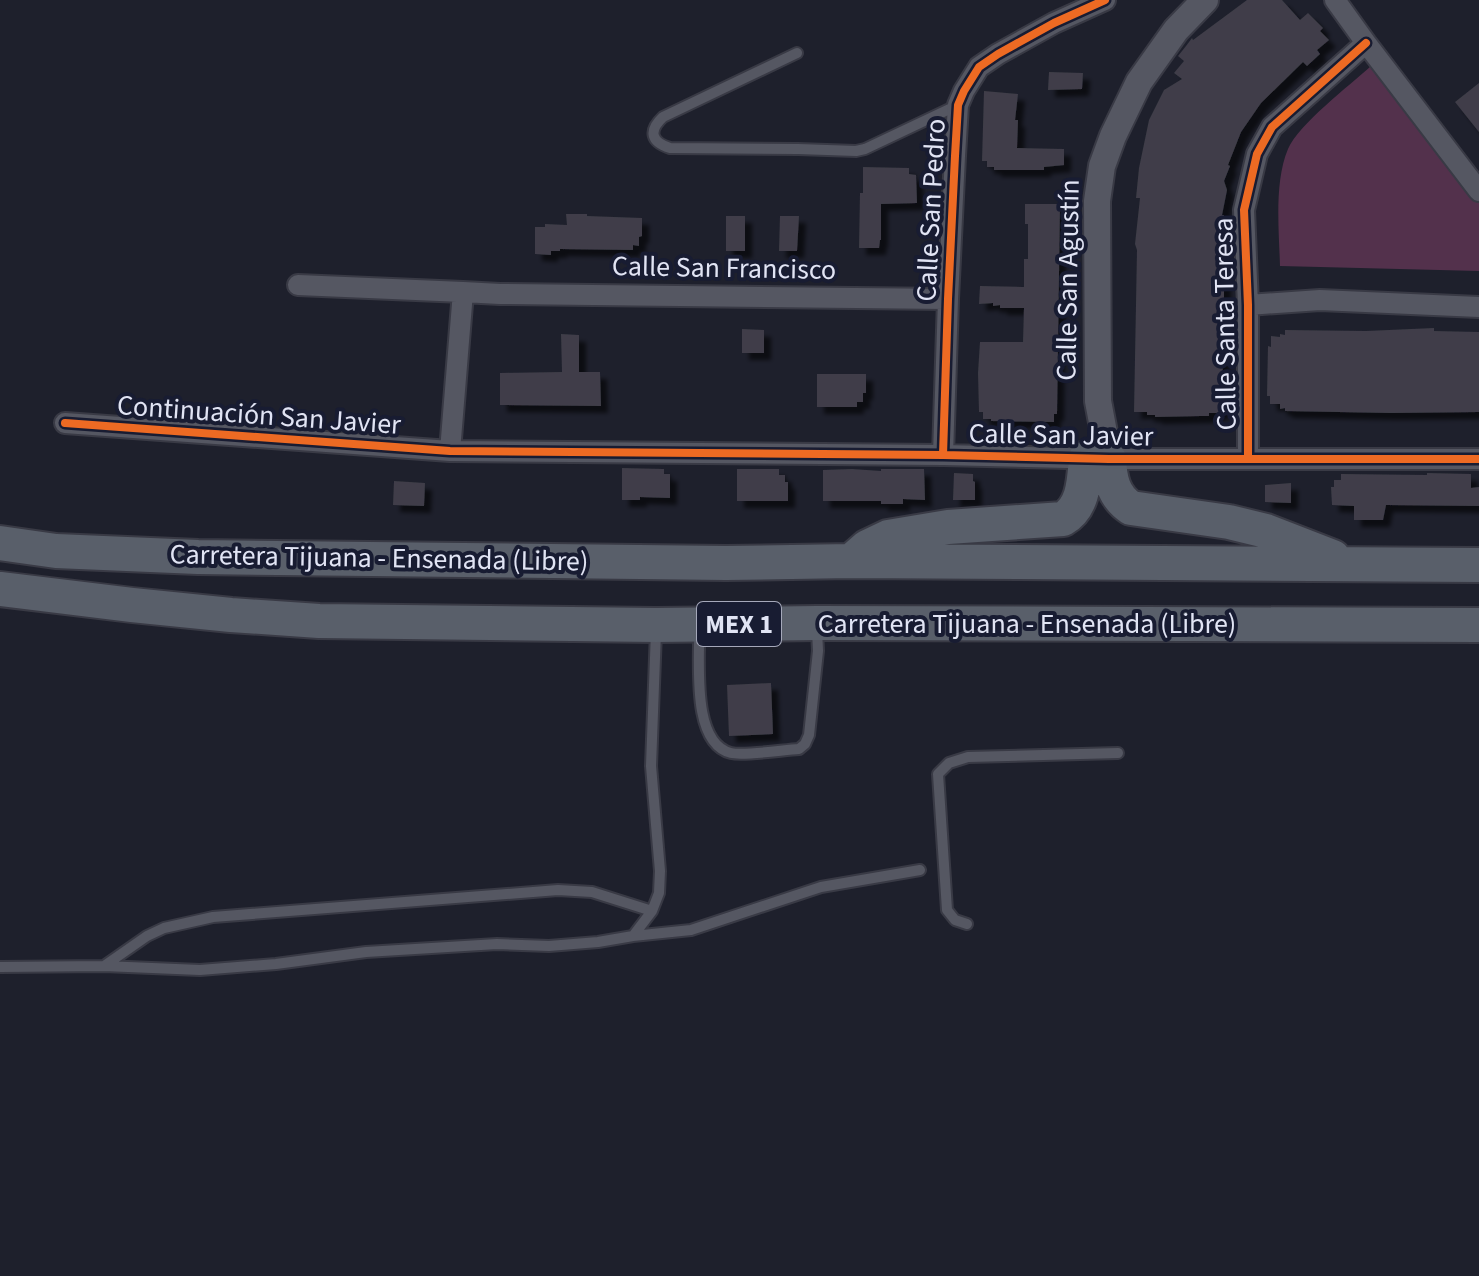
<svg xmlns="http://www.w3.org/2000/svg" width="1479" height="1276" viewBox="0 0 1479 1276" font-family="'Source Sans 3',sans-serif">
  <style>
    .green { fill: #53314c }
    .building { fill: #3f3e48; filter: url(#shadow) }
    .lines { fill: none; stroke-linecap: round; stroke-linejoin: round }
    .service-casing { stroke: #393a45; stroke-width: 14 }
    .minor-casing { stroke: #393a45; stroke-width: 24 }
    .tertiary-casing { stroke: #393a45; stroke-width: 30 }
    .trunk-casing { stroke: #393a45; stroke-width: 38 }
    .service { stroke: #555762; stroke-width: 10 }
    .minor { stroke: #555762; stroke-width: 20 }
    .tertiary { stroke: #555762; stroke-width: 26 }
    .trunk { stroke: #595f6a; stroke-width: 34 }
    .cycleway-casing { stroke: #181c32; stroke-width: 13 }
    .cycleway { stroke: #ed6a23; stroke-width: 8 }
    .labels { text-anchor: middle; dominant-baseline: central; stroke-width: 8; stroke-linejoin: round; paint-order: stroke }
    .shield { fill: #181c32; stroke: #a5a8ba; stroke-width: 2 }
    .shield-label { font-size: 26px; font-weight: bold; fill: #e1e4f4 }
    .street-label { font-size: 28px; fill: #e1e4f4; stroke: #181c32 }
  </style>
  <defs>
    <filter id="shadow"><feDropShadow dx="7" dy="7" stdDeviation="2" flood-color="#0009"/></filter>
  </defs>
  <rect width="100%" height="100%" fill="#1e202c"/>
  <path class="green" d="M 1371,66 L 1479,202 L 1479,271 L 1280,266 C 1279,231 1274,182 1288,149 C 1299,124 1349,86 1371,66 Z"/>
  <path class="building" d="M 1247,0 L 1282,0 L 1300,20 L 1308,13 L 1323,28 L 1320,31 L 1329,40 L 1317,50 L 1320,54 L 1307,66 L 1303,62 L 1261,103 L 1241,132 L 1228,165 L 1230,166 L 1224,181 L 1227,190 L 1222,215 L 1224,215 L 1224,323 L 1221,323 L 1224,341 L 1222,343 L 1223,382 L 1220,382 L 1223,401 L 1221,413 L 1209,413 L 1209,416 L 1201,416 L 1155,417 L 1155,415 L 1147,415 L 1147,412 L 1134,412 L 1137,250 L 1135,244 L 1140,198 L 1136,198 L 1139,168 L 1149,120 L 1164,90 L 1182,79 L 1174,73 L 1184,61 L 1178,56 L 1186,46 L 1192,38 L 1193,40 Z
    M 1049,72 L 1083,73 L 1082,89 L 1048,90 Z
    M 1479,83 L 1479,132 L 1455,102 Z
    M 984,91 L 1018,94 L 1015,120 L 1018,120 L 1017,148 L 1064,149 L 1064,165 L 1044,167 L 1044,170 L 994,170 L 994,167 L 987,167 L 987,161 L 982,161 Z
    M 863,167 L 909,168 L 909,174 L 916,175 L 917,203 L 881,204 L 881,240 L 880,240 L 879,248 L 859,248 L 860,193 L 863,193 Z
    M 1025,204 L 1060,204 L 1057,414 L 1054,414 L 1054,422 L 991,421 L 991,419 L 983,419 L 983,412 L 979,412 L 978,373 L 980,342 L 1023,342 L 1024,308 L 1000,308 L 1000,305 L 993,306 L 993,303 L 979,304 L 980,286 L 1024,287 L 1024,259 L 1028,259 L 1028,224 L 1025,224 Z
    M 566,214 L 587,214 L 587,216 L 642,218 L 642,236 L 639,237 L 639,246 L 633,245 L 633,250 L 560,249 L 560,251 L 551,251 L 551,255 L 535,254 L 535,227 L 545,227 L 545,224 L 567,225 Z
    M 726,216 L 745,216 L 745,251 L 726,251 Z
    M 780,216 L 799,216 L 797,251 L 779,251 Z
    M 1434,328 L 1434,331 L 1479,332 L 1479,412 L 1391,413 L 1285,411 L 1285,408 L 1280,409 L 1280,404 L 1270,404 L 1270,396 L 1267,396 L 1268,346 L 1271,347 L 1271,336 L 1280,337 L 1280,334 L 1285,335 L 1285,330 L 1366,331 Z
    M 742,329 L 764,330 L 764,353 L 742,353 Z
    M 561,334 L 579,335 L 579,372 L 600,372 L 601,406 L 500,405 L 500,373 L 562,372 Z
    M 817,374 L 866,374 L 866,393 L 863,393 L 863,402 L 857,402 L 857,407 L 817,407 Z
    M 622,468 L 664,469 L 664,474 L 670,474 L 670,498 L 640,497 L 640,500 L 622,500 Z
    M 737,469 L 779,469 L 779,475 L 785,475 L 785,482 L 788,482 L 788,501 L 737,501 Z
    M 852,469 L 881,471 L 881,469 L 924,469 L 925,500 L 903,499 L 903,504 L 881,504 L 881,501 L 823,501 L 823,470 Z
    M 954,473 L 973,474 L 973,481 L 975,482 L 975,500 L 953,500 Z
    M 1427,473 L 1471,474 L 1471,488 L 1479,487 L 1479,506 L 1386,505 L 1383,520 L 1354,520 L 1354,506 L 1332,505 L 1331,487 L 1334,487 L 1334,480 L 1341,480 L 1341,474 L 1427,475 Z
    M 394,481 L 425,483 L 424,506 L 393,505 Z
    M 1291,483 L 1291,503 L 1265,502 L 1265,485 Z
    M 771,683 L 773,734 L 729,736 L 727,685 Z"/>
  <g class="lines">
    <g class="service-casing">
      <path id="service" d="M 797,53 L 663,117 C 648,131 651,142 670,148 L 798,149 L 856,151 L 865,149 L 958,105
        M 699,630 C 700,662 691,743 731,753 C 744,756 783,750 799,749 L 805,744 L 809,735 L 818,651 L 817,630
        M 967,924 L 955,920 L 947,910 L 938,774 L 949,763 L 968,757 L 1118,753
        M 633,936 L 691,930 L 821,887 L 920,870
        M 104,966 L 147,936 L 164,928 L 213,917 L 558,890 L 592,892 L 652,911
        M 0,967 L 104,966 L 200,970 L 276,964 L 366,952 L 497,944 L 549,946 L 598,942 L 633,936 L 652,911 L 659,893 L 660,871 L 651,766 L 656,631"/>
    </g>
    <g class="minor-casing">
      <path id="minor" d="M 1335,0 L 1366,43 L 1479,191
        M 298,285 L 463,292
        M 1248,305 L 1320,300 L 1479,307
        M 65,423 L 450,451 L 943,455 L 1109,459 L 1479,459
        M 450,451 L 463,292 L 500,294 L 948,299
        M 943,455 L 948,299 L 955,156 L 958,105 L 964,91 L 979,67 L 998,54 L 1054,23 L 1105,0
        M 1248,459 L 1248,305 L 1244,210 L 1257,154 L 1272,127 L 1366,43"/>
    </g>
    <g class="tertiary-casing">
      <path id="tertiary" d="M 1109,459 L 1098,401 L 1097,201 L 1102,166 L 1113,136 L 1139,82 L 1176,30 L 1205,0"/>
    </g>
    <g class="trunk-casing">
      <path id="trunk" d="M 1109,459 C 1110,479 1113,496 1131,508 L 1229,522 L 1266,531 L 1333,557
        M 0,543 L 56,551 L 198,557 L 726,563 L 851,561 L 1479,565
        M 851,561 L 867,547 L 888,537 L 948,527 L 1063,519 C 1084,507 1084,480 1086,458
        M 0,589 L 132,605 L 231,615 L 319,621 L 656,625 L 817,623 L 1479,625"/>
    </g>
    <use href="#service" class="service"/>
    <use href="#minor" class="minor"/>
    <use href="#tertiary" class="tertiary"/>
    <use href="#trunk" class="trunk"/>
    <g class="cycleway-casing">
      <path id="cycleway" d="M 65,423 L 450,451 L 943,455 L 1109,459 L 1479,459
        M 943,455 L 948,299 L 955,156 L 958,105 L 964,91 L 979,67 L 998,54 L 1054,23 L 1105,0
        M 1248,459 L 1248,305 L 1244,210 L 1257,154 L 1272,127 L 1366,43"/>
    </g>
    <use href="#cycleway" class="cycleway"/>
  </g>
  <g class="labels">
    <rect class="shield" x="697" y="602" width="84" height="44" rx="6"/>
    <g class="shield-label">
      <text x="739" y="624">MEX 1</text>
    </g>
    <g class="street-label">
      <text transform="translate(931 210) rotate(-87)">Calle San Pedro</text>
      <text transform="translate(724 268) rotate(1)">Calle San Francisco</text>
      <text transform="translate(1068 280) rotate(-89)">Calle San Agustín</text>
      <text transform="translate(1225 324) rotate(-91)">Calle Santa Teresa</text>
      <text transform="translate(259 415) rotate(4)">Continuación San Javier</text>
      <text transform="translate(1061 435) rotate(1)">Calle San Javier</text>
      <text transform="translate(379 558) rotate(1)">Carretera Tijuana - Ensenada (Libre)</text>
      <text x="1027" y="624">Carretera Tijuana - Ensenada (Libre)</text>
    </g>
  </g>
</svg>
